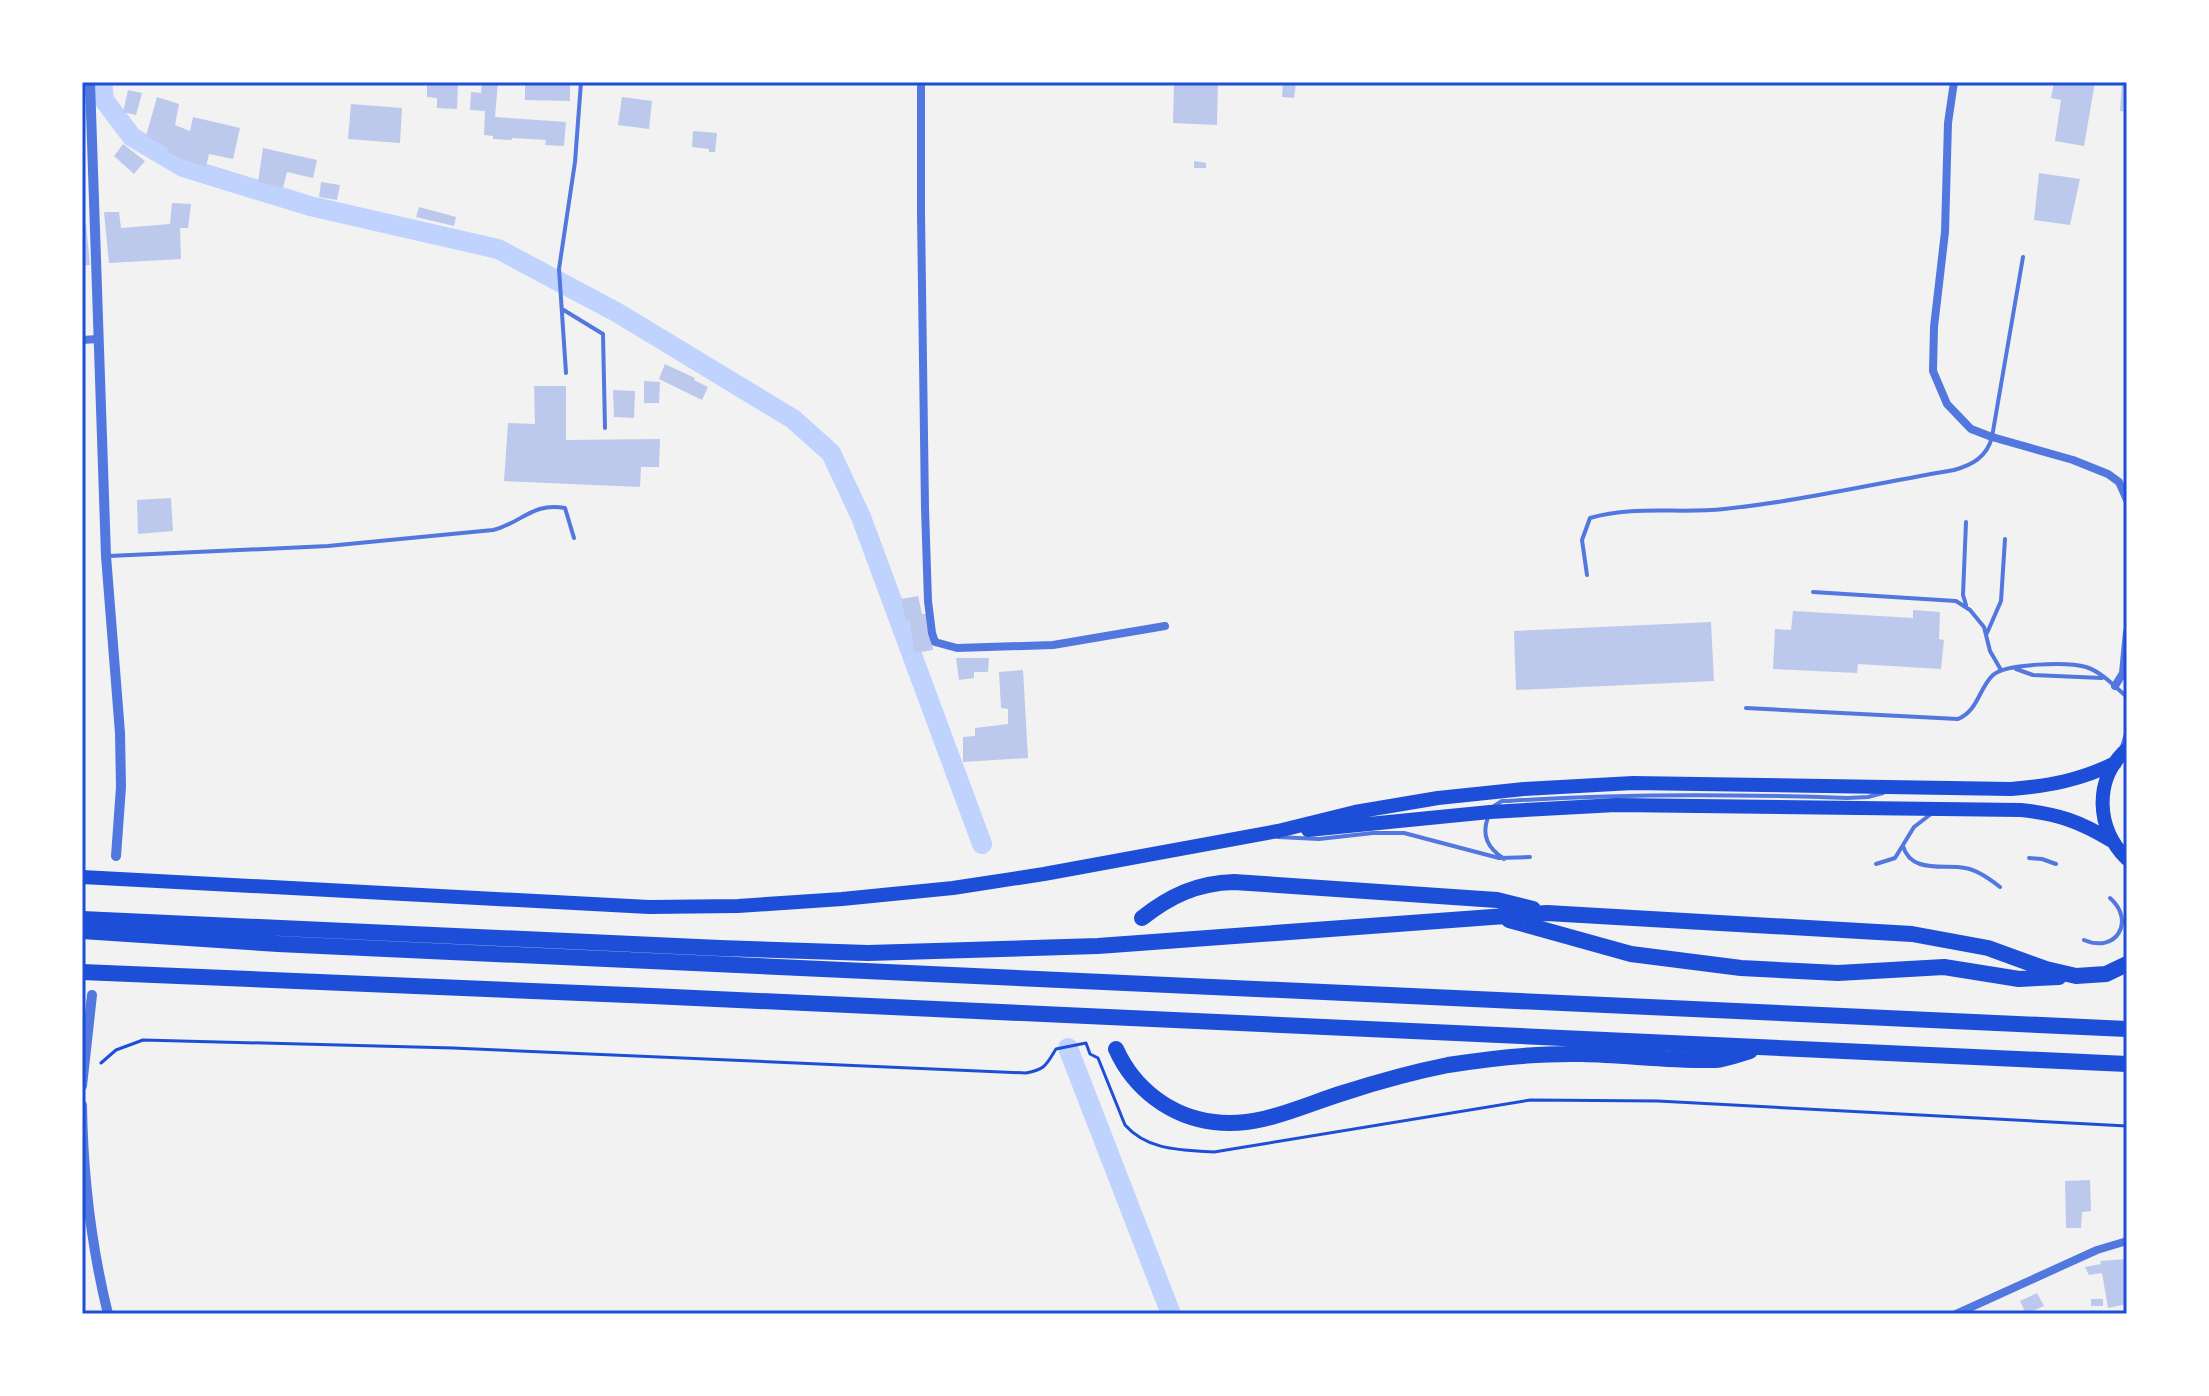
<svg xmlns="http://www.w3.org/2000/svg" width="2209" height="1396" viewBox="0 0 2209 1396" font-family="'Exo 2',sans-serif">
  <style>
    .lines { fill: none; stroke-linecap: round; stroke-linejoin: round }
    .canal { stroke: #bfd3fe; stroke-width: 20 }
    .building { fill: #bdc9ec }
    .path { stroke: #1d4ed8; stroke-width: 3 }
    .service { stroke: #5277de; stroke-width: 4 }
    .minor { stroke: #5277de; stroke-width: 8 }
    .tertiary { stroke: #5277de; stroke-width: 10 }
    .primary { stroke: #1d4ed8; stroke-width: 14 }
    .motorway { stroke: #1d4ed8; stroke-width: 16 }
    .neatline { fill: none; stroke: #1d4ed8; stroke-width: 3 }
  </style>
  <rect width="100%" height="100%" fill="#f2f2f2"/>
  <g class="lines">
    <path class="canal" d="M 102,82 L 104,100 L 132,137 L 183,167 L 310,206 L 498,249 L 618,313 L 793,419 L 831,453 L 861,517 L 982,844
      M 1068,1048 L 1171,1314"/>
  </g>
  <path class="building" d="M 427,82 L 458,82 L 457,109 L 437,108 L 437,98 L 427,97 Z
    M 482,82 L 498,82 L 495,117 L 566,122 L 564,146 L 545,145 L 546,140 L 512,138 L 512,140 L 493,139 L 493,136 L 484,135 L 485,111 L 470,110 L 471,92 L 481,93 Z
    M 525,82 L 570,82 L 570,101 L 525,100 Z
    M 1205,82 L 1218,82 L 1217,125 L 1173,123 L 1174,83 L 1205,84 Z
    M 1283,82 L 1296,83 L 1294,98 L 1282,97 Z
    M 2054,82 L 2095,82 L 2084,146 L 2055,141 L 2061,100 L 2051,98 Z
    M 2122,82 L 2127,82 L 2127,112 L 2120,111 Z
    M 128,90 L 142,93 L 136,115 L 123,112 Z
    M 157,97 L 179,104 L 175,125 L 190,131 L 193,117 L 240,128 L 233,159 L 209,154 L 206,167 L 181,159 L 167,152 L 168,148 L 146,136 Z
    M 622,97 L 652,101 L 649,129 L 618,125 Z
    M 351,104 L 402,108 L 400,143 L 348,139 Z
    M 693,131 L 717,133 L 715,152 L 709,152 L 709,149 L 692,147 Z
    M 123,144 L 145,161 L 134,174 L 114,156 Z
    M 263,148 L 317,160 L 313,178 L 287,172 L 283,188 L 258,182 Z
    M 1194,161 L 1206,163 L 1206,168 L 1194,168 Z
    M 2039,173 L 2080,179 L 2070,225 L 2034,220 Z
    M 321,182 L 340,185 L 337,200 L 319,197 Z
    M 172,203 L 191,204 L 188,228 L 180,228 L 181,259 L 109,263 L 104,212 L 119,212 L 121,228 L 170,224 Z
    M 419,207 L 456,217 L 454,226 L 416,217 Z
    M 82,224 L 86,224 L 90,265 L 82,266 Z
    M 665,364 L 695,378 L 694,380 L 708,387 L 702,400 L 659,379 Z
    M 644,381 L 660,382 L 659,403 L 644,403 Z
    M 534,386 L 566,386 L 566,440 L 660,439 L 659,467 L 641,467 L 640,487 L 504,481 L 508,423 L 535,424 Z
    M 613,390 L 635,391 L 634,418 L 614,417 Z
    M 171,498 L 173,531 L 138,534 L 137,500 Z
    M 918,596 L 922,614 L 929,614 L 933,650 L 914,653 L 910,621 L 906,621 L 901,599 Z
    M 1913,610 L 1940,612 L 1939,639 L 1944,640 L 1941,669 L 1858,664 L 1857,673 L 1773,669 L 1775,629 L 1791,630 L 1793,611 L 1913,618 Z
    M 1711,622 L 1714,681 L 1516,690 L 1514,631 Z
    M 956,658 L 989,658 L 988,672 L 974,672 L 974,678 L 959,680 Z
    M 1023,670 L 1028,758 L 963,762 L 963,737 L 975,736 L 975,728 L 1008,724 L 1008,709 L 1001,708 L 999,672 Z
    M 2090,1180 L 2091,1211 L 2082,1212 L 2081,1228 L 2066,1228 L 2065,1181 Z
    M 2127,1259 L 2127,1304 L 2108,1308 L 2102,1273 L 2089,1275 L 2085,1267 L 2101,1264 L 2100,1261 Z
    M 2037,1293 L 2044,1306 L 2026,1314 L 2020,1301 Z
    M 2091,1299 L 2103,1299 L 2103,1306 L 2091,1306 Z"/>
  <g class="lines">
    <path class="path" d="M 101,1063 L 116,1050 L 143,1040 L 453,1048 L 1026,1073 C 1046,1069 1046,1065 1056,1049 L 1086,1043 L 1090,1054 L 1098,1058 L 1125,1125 C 1148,1151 1182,1150 1214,1152 L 1530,1100 L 1658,1101 L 2127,1126"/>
    <path class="service" d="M 562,309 L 603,334 L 605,428
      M 566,373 L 559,269 L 575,162 L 581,82
      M 109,556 L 328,546 L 493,530 C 522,523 532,502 565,508 L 574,538
      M 1587,575 L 1582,540 L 1590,518 C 1634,505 1680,514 1724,509 C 1801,501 1877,483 1954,470 C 1972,465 1987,457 1992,437 L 2023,257
      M 1813,592 L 1956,601 L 1970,610 L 1984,627 L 1990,651 L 2001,670
      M 1966,605 L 1963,595 L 1966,522
      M 1987,633 L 2001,601 L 2005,539
      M 2016,669 L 2033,675 L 2102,678
      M 1746,708 L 1958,719 C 1978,711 1979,688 1993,675 C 2006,663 2069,662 2086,667 C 2102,672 2115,687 2127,697
      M 2122,747 L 2127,730
      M 1494,806 L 1502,801 L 1509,801 C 1622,793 1734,794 1847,798 L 1868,797 L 1883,793
      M 1488,817 C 1481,836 1488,848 1504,859
      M 1278,837 L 1319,839 L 1373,833 L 1404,833 L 1499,858 L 1530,857
      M 1903,846 C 1911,874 1944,864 1965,868 C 1978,870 1990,879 2000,887
      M 2029,858 L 2042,859 L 2056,864
      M 1876,864 L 1895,858 L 1914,827 L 1931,814
      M 2084,940 C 2116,954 2136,921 2110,898"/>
    <path class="minor" d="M 921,82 L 921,214 L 925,508 L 928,601 L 932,633 L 935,642 L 957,648 L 1053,645 L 1165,626
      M 1954,82 L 1948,123 L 1945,232 L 1934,327 L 1933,371 L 1947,404 L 1971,429 L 1992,437 L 2073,460 L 2108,474 L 2119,482 L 2127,500
      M 82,340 L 98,339
      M 2115,686 L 2123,673 L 2127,632
      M 1956,1314 L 2097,1250 L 2127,1241"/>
    <path class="tertiary" d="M 90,82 L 106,556 L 120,733 L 121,787 L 116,856
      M 82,1086 L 92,995
      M 82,1105 C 83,1176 91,1245 108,1314"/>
    <path class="primary" d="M 2127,749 C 2093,779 2096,829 2127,859
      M 1308,830 L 1490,812 L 1616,805 L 2021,810 C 2058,814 2079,821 2112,841
      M 82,877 L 649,907 L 738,906 L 842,899 L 953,888 L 1044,874 L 1278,831 L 1355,812 L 1438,798 L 1524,789 L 1633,783 L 2011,789 C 2049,786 2081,780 2115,763"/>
    <path class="motorway" d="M 1142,918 C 1170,896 1197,883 1234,882 L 1497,900 L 1533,909
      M 82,919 L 720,948 L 868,953 L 1098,946 L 1547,913 L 1912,934 L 1988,948 L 2046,969 L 2076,976 L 2106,974 L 2127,964
      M 1509,920 L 1631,954 L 1741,968 L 1838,973 L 1944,967 L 2019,979 L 2059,977
      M 82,931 L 278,944 L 2127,1029
      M 82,972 L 652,996 L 2127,1064
      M 1116,1049 C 1134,1089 1171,1117 1214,1122 C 1259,1128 1301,1106 1343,1093 C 1377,1082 1413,1072 1448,1065 C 1492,1058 1537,1053 1582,1054 C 1626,1055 1671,1061 1715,1060 C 1727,1059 1739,1054 1750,1051"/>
  </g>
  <rect width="2209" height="1396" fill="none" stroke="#ffffff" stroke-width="168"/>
  <rect x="84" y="84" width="2041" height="1228" class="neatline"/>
</svg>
